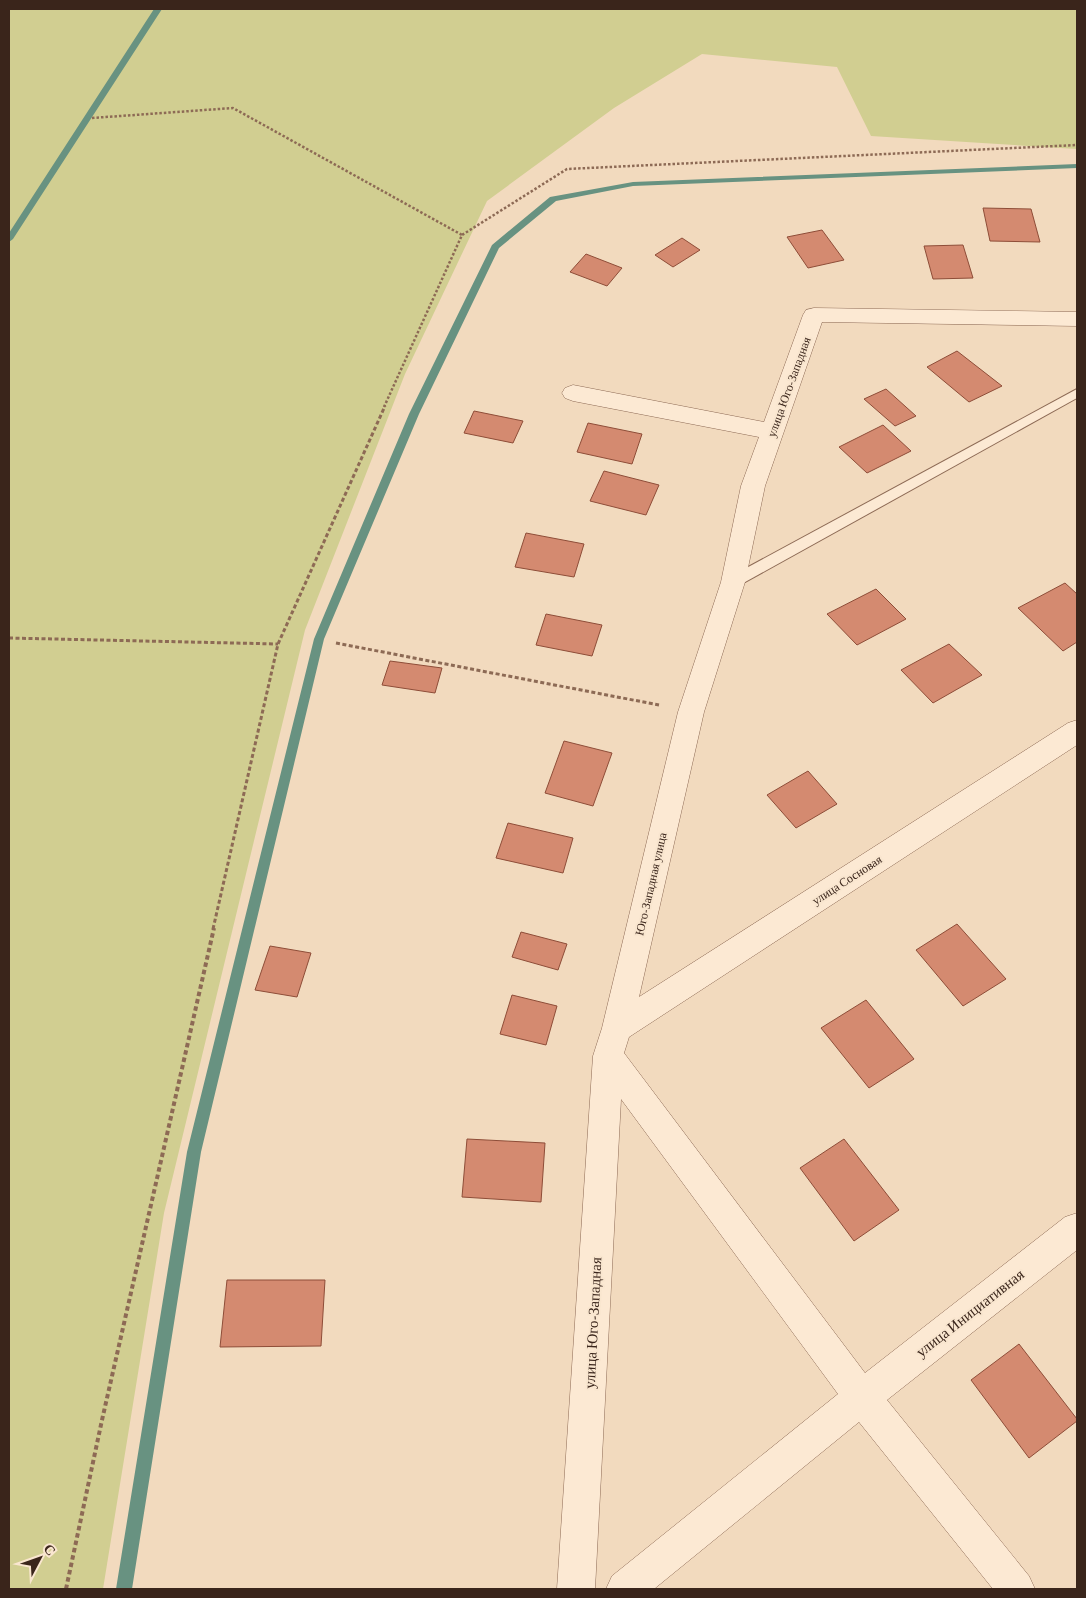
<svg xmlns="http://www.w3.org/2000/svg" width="1086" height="1598" viewBox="0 0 1086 1598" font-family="'Crimson Pro',serif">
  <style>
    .green { fill: #d1ce91 }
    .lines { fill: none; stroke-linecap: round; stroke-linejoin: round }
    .stream { fill: #689281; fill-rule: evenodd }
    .building { fill: #d48a70; stroke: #8e4d38 }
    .lane-casing { stroke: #8d6a55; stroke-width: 2 }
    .street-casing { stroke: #8d6a55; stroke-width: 1 }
    .path-far2 { stroke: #8d6a55; stroke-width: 2.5; stroke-dasharray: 2.5 2; stroke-linecap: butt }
    .path-far1 { stroke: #8d6a55; stroke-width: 3; stroke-dasharray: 4 2.5; stroke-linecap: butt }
    .path { stroke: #8d6a55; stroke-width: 4; stroke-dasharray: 4.5 3; stroke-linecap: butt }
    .lane { fill: #fce9d3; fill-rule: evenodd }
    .street { fill: #fce9d3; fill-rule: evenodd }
    .labels { text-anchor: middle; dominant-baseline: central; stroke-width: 4; stroke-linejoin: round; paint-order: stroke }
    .street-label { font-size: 12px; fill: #3a251b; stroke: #f9e6cf }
    .near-street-label { font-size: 15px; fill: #3a251b; stroke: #f9e6cf }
  </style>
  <rect width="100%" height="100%" fill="#f2dabe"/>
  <path class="green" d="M 9,9 L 1077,9 L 1077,149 L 871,136 L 837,67 L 702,54 L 614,108 L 487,201 L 405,374 L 305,630 L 164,1213 L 103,1589 L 9,1589 Z"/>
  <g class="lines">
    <path class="stream" d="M 154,9 L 162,9 L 13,239 L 9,242 L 9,233 Z
      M 1077,164 L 1077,168 L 633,186 L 556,201 L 499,248 L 419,414 L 324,639 L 201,1152 L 132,1589 L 116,1589 L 187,1152 L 314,639 L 409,414 L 492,245 L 550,197 L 633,182 Z"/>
  </g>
  <path class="building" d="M 983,208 L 1031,209 L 1040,242 L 990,241 Z
    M 822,230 L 844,260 L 808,268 L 787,237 Z
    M 682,238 L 700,250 L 673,267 L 655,255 Z
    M 963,245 L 973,278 L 933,279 L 924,246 Z
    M 586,254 L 622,268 L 607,286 L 570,272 Z
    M 957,351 L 1002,386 L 969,402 L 927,367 Z
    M 886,389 L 916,416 L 895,426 L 864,399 Z
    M 474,411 L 523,421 L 513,443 L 464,433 Z
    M 588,423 L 642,434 L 632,464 L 577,452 Z
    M 883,425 L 911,451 L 867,473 L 839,447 Z
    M 604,471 L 659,485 L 646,515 L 590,501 Z
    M 526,533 L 584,544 L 574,577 L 515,567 Z
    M 1065,583 L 1077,594 L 1077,642 L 1063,651 L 1018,608 Z
    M 876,589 L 906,619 L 857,645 L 827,614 Z
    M 546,614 L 602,625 L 592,656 L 536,645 Z
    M 949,644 L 982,675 L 933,703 L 901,670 Z
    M 390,661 L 442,668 L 435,693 L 382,685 Z
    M 564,741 L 612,753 L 593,806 L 545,793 Z
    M 808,771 L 837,804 L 796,828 L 767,795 Z
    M 508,823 L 573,838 L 563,873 L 496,858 Z
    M 957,924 L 1006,979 L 963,1006 L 916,950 Z
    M 521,932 L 567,944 L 558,970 L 512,957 Z
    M 270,946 L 311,953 L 297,997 L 255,990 Z
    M 512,995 L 557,1006 L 546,1045 L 500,1034 Z
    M 866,1000 L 914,1059 L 869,1088 L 821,1028 Z
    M 467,1139 L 545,1143 L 541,1202 L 462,1197 Z
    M 844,1139 L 899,1210 L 854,1241 L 800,1168 Z
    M 227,1280 L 325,1280 L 321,1346 L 220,1347 Z
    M 1019,1344 L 1077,1419 L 1077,1421 L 1029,1458 L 971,1380 Z"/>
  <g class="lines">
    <g class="lane-casing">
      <path id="lane" d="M 1077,389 L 1077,398 L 738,586 L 733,587 L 728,586 L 726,582 L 728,578 Z"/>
    </g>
    <g class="street-casing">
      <path id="street" d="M 814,308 L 1077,312 L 1077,326 L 822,322 L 765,486 L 745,582 L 704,712 L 639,997 L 1068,723 L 1077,720 L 1077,745 L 629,1037 L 624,1053 L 865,1373 L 1065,1217 L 1077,1213 L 1077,1250 L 887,1400 L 1029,1576 L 1035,1589 L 993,1589 L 859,1422 L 654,1589 L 606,1589 L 612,1576 L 838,1394 L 621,1099 L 595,1589 L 557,1589 L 593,1056 L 602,1028 L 678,712 L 721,582 L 741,486 L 759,437 L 573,401 L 565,398 L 562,393 L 565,388 L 573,385 L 764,422 L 803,315 L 806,310 Z"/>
    </g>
    <path class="path-far2" d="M 92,118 L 233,108 L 462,235
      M 384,407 L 462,235 L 567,169 L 1077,145"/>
    <path class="path-far1" d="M 9,638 L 278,644
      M 336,643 L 659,705
      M 213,929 L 278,644 L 385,406"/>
    <path class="path" d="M 66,1589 L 102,1420 L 214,928"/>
    <use href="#lane" class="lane"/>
    <use href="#street" class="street"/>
  </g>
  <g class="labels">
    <g class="street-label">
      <text transform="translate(789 387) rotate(-70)">улица Юго-Западная</text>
      <text transform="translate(847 880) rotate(-33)">улица Сосновая</text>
      <text transform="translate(651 884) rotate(-77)">Юго-Западная улица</text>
    </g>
    <g class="near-street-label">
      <text transform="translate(970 1313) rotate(-38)">улица Инициативная</text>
      <text transform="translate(593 1323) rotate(-87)">улица Юго-Западная</text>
    </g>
  </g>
  <rect width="1086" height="1598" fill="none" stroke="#3a251b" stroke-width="20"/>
  <g transform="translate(40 1558) rotate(49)" stroke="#f9e6cf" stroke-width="4" paint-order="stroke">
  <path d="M0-4L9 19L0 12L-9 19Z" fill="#3a251b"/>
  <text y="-8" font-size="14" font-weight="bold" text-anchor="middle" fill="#3a251b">С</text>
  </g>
</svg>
